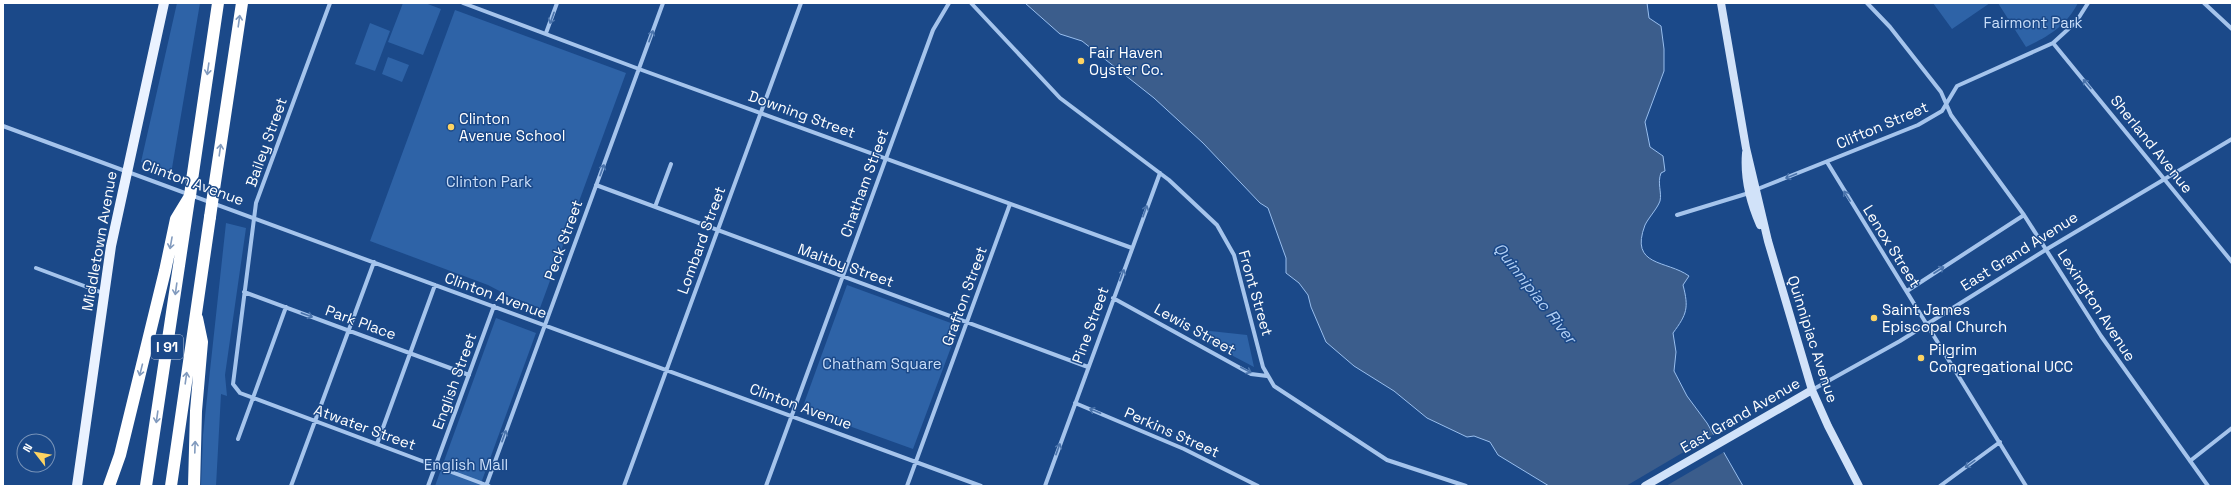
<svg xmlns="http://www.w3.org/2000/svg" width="2235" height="489" viewBox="0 0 2235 489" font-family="'Space Grotesk',sans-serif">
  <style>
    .green { fill: #2e63a7 }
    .water { fill: #3b5d8c; stroke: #98beee }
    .pier { fill: #1b4989 }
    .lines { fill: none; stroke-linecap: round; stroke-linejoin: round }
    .street { stroke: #a5c4ec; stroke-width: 4 }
    .secondary { stroke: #d1e2f9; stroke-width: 8 }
    .primary { stroke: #eaf2ff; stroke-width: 10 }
    .highway { stroke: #fff; stroke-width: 12 }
    .highway-bridge { stroke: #fff; stroke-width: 12 }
    .oneway { stroke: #4b74ac }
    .oneway2 { stroke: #829bbe }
    .poi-dot { fill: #fdd362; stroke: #1b4989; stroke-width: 1.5 }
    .labels { text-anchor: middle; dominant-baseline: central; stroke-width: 3; stroke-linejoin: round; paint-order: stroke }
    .shield { fill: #1b4989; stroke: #bbc8dc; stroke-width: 1 }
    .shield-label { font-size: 14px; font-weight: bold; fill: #fff }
    .park-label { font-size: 15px; fill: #cadef9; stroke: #1b4989 }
    .poi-label { font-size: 15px; fill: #fff; stroke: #1b4989; text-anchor: start }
    .street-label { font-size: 15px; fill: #fff; stroke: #1b4989 }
    .water-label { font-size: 16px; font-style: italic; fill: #b0cef4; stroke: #1b4989 }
  </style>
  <rect width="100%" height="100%" fill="#1b4989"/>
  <path class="green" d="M 177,3 L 200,3 L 171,174 L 141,162 Z
    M 403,3 L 425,3 L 441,9 L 423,55 L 388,42 Z
    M 1933,3 L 1990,3 L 1952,29 Z
    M 1998,3 L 2078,3 C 2066,26 2049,36 2026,47 Z
    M 455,10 L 626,73 L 540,308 L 507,295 L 488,285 L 370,241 Z
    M 370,23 L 390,31 L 375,71 L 355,64 Z
    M 388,57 L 409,65 L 402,82 L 382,74 Z
    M 226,223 L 246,228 L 225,375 L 227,396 L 221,394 L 216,486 L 201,486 L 203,435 Z
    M 847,285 L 959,326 L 913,449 L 802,409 Z
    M 496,318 L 536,333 L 480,486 L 435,486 Z
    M 1201,330 L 1247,335 L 1254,367 L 1199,338 Z"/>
  <path class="water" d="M 1025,3 L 1647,3 L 1649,18 L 1661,26 L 1664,49 L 1664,71 L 1645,122 L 1650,147 L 1663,156 L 1665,171 L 1661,173 C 1657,183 1662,192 1660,201 C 1657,209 1649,217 1645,225 C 1629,267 1667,260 1689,276 L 1683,285 C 1689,308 1687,314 1673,333 L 1676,352 L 1674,371 L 1687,396 L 1707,423 L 1743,486 L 1549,486 L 1498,455 L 1490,442 L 1474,436 L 1467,437 L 1427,418 L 1394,391 L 1354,366 L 1326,342 L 1311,307 L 1308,295 L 1299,283 L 1286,273 L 1286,258 L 1268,208 L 1260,203 L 1203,143 L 1154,98 L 1082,41 L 1060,34 Z"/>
  <path class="pier" d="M 1716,433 L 1726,451 L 1666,486 L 1626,486 Z"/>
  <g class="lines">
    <path class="street" d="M 330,3 L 256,203 L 233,384 L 240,393 L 489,486
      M 463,3 L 639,69 L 1132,248
      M 971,3 L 1060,98 L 1169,180 L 1217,225 L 1234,255 L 1263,367 L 1274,386 L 1387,460 L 1466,486
      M 1867,3 L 1890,27 L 1941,92 L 1951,115 L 2024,215 L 2101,336 L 2208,486
      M 2204,3 L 2232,29
      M 546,33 L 557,3
      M 2053,43 L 2232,262
      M 3,126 L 981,486
      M 1827,162 L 2026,486
      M 596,185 L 1088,367
      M 1755,190 L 1918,125 L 1942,111 L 1957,86 L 2053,43 L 2076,22 L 2088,3
      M 655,207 L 671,164
      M 1677,215 L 1749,193
      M 36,268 L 103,293
      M 1907,291 L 2024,215
      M 244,292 L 469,375
      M 1113,298 L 1251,374 L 1267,376
      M 1812,390 L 1900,341 L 2047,249 L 2232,139
      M 1075,403 L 1184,449 L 1258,486
      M 238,439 L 286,307
      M 377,444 L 435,285
      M 2190,461 L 2232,428
      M 291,486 L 374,262
      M 428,486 L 494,306
      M 486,486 L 663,3
      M 624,486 L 801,3
      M 766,486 L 933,30 L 949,3
      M 907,486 L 1010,204
      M 1045,486 L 1160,173
      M 1940,486 L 2000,442"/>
    <path class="secondary" d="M 1721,3 L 1746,148 L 1768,241 L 1812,390 L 1828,426 L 1859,486
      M 1746,153 C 1744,177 1750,202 1760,225
      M 1645,486 L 1812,390"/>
    <path class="primary" d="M 77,486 L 111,246 L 164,3"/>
    <path class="highway" d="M 192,180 L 218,3
      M 214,189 L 242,3
      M 109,486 L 120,455 L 165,271 L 176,219 L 190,196
      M 146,486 L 189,199
      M 171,486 L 210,217
      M 194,486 L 196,411 L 202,342 L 197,318"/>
    <path class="highway-bridge" d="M 190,196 L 192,180
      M 210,217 L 214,189"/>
  </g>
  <defs><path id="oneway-shaft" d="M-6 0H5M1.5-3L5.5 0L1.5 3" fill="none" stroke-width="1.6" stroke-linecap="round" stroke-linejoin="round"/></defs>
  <g class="oneway">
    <use href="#oneway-shaft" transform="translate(552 18) rotate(110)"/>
    <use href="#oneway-shaft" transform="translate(651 36) rotate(-70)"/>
    <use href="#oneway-shaft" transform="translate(2087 84) rotate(-130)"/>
    <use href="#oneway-shaft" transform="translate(602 170) rotate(-70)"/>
    <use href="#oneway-shaft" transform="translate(1791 176) rotate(158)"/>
    <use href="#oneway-shaft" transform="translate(1847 196) rotate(-122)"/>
    <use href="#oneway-shaft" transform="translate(1145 211) rotate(-70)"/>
    <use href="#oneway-shaft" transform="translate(1939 270) rotate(-33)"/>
    <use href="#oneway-shaft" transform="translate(1122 275) rotate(-70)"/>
    <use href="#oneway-shaft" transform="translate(307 315) rotate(20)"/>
    <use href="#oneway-shaft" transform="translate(1246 370) rotate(28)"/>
    <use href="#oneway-shaft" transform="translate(1095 411) rotate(-158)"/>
    <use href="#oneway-shaft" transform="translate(504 436) rotate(-70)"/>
    <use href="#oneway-shaft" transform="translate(1058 449) rotate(-70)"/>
    <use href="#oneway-shaft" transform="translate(1970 464) rotate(144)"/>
  </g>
  <g class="oneway2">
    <use href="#oneway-shaft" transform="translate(239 21) rotate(-82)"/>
    <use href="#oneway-shaft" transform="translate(208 69) rotate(98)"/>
    <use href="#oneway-shaft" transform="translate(220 150) rotate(-82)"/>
    <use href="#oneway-shaft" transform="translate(171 243) rotate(100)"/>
    <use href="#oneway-shaft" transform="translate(176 289) rotate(98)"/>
    <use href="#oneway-shaft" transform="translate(141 370) rotate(104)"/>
    <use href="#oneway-shaft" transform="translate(186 378) rotate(-82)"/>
    <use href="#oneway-shaft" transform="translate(157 417) rotate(98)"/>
    <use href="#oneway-shaft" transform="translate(195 447) rotate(-88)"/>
  </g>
  <g class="poi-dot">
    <circle cx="1081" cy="61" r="4"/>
    <circle cx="451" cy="127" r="4"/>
    <circle cx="1874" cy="318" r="4"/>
    <circle cx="1921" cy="358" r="4"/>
  </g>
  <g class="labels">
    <rect class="shield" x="151" y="335" width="32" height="24" rx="3"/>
    <g class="shield-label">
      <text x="167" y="347">I 91</text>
    </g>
    <g class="park-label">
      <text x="2033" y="22">Fairmont Park</text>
      <text x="489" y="181">Clinton Park</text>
      <text x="882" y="363">Chatham Square</text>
      <text x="466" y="464">English Mall</text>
    </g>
    <g class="poi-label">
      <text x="1089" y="52">Fair Haven<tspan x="1089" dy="17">Oyster Co.</tspan></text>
      <text x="459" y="118">Clinton<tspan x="459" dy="17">Avenue School</tspan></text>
      <text x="1882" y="309">Saint James<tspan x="1882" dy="17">Episcopal Church</tspan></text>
      <text x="1929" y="349">Pilgrim<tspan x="1929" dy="17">Congregational UCC</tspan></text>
    </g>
    <g class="street-label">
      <text transform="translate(802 114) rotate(20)">Downing Street</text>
      <text transform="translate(1882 125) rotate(-23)">Clifton Street</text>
      <text transform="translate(266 142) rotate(-70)">Bailey Street</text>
      <text transform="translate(2152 144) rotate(51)">Sherland Avenue</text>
      <text transform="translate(193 182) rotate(20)">Clinton Avenue</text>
      <text transform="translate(864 183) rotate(-70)">Chatham Street</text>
      <text transform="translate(563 240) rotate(-70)">Peck Street</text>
      <text transform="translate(701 240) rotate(-70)">Lombard Street</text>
      <text transform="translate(99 241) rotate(-80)">Middletown Avenue</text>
      <text transform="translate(1892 246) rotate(58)">Lenox Street</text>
      <text transform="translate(2019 251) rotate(-32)">East Grand Avenue</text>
      <text transform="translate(846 265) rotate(20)">Maltby Street</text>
      <text transform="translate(1256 293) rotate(74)">Front Street</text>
      <text transform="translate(496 295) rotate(20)">Clinton Avenue</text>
      <text transform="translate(964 296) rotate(-70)">Grafton Street</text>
      <text transform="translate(2097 305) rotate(57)">Lexington Avenue</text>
      <text transform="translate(361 322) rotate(20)">Park Place</text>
      <text transform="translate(1090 325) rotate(-70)">Pine Street</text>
      <text transform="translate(1195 329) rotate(29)">Lewis Street</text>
      <text transform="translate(1813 339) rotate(72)">Quinnipiac Avenue</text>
      <text transform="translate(454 381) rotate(-70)">English Street</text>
      <text transform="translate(801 406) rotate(20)">Clinton Avenue</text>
      <text transform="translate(1740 415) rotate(-30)">East Grand Avenue</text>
      <text transform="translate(365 427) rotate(20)">Atwater Street</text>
      <text transform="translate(1172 432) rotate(24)">Perkins Street</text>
    </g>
    <g class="water-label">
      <text transform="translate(1535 293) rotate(52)">Quinnipiac River</text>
    </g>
  </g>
  <rect width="2235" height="489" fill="none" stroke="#ffffff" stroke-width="8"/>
  <g transform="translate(36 453) rotate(301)"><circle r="19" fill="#1b4989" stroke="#7692b8"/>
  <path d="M0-3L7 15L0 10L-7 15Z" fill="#fdd362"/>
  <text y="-6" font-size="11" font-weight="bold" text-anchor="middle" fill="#ffffff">N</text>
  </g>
</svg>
